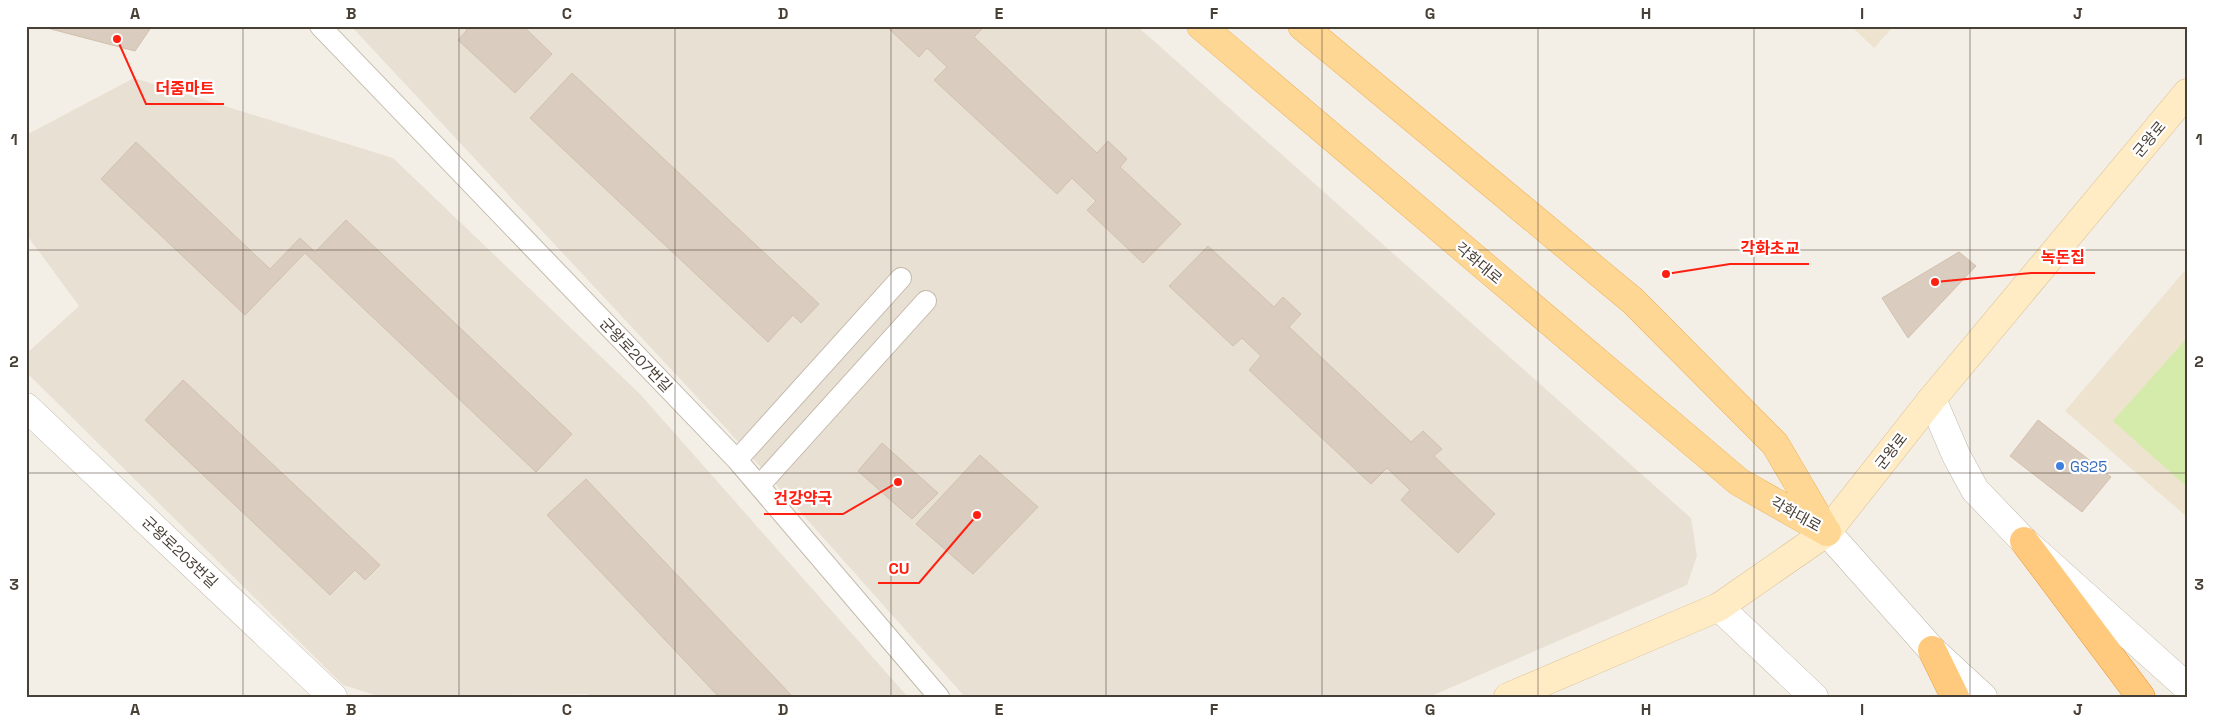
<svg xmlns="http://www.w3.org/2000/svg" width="2213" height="723" viewBox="0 0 2213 723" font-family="'Space Grotesk','Noto Sans KR',sans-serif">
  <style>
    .residential { fill: #e9e0d4 }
    .education { fill: #eee3cf }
    .green { fill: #d5ebac }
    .building { fill: #daccbe; stroke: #d2c0ad }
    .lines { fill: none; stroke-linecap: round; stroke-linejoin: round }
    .service-casing { stroke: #c3b9ab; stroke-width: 22 }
    .minor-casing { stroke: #c3b9ab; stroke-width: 29 }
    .secondary-casing { stroke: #d8bf93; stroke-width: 29 }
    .primary-casing { stroke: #ecb35d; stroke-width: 29 }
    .trunk-casing { stroke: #e8912c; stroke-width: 29 }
    .service { stroke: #fff; stroke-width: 20 }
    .minor { stroke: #fff; stroke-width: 28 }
    .secondary { stroke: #ffecc5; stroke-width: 28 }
    .primary { stroke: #ffd794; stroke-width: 28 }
    .trunk { stroke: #ffca7d; stroke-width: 28 }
    .grid { fill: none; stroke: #483f35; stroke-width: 1; stroke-opacity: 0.55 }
    .shop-dot { fill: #3f7fe0; stroke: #fff; stroke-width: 2 }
    .labels { text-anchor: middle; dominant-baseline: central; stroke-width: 4.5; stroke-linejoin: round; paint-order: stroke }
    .street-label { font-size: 15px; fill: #483f35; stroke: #fff }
    .shop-label { font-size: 15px; fill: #366cbe; stroke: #fff; text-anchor: start }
    .leader { fill: none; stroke: #ff2012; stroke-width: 2 }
    .callout-dot { fill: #ff2012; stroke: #fff; stroke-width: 2 }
    .callout-label { font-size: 16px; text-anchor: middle; font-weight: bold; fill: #ff2012; stroke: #fff; stroke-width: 4.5; stroke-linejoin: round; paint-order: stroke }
    .neatline { fill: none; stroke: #483f35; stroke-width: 2 }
    .grid-label { font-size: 16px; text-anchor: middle; font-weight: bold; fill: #483f35 }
  </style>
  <rect width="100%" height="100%" fill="#f4efe6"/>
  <path class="residential" d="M 351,26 L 1137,26 L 1691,518 L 1697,556 L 1687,585 L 1429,697 L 965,697 L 723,425 Z
    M 134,78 L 393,158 L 640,394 L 908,697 L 590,697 L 588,694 L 378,696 L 343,685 L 26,372 L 26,354 L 79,306 L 26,234 L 26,135 Z"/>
  <path class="education" d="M 1851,26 L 1894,26 L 1874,48 Z
    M 2187,268 L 2187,517 L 2065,411 Z"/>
  <path class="green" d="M 2187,338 L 2187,487 L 2113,421 Z"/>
  <path class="building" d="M 48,26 L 152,26 L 135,51 L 47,28 Z
    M 463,26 L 523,26 L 552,54 L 515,93 L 458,40 L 467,30 Z
    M 886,26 L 985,26 L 974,37 L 1097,153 L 1108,141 L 1127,159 L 1120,167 L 1181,224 L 1143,263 L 1087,210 L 1096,201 L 1072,178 L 1057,194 L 934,80 L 947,67 L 927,48 L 919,57 Z
    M 572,73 L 819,304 L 801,323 L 793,315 L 768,342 L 530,118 Z
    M 136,142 L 270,269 L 300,238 L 315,252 L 346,220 L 572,434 L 536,472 L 305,253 L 245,315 L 101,179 Z
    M 1208,246 L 1274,307 L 1283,297 L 1301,314 L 1289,327 L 1411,442 L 1423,431 L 1442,449 L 1434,456 L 1495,514 L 1458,553 L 1401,500 L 1410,490 L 1387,468 L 1371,484 L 1249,370 L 1261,356 L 1242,338 L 1233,346 L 1169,286 Z
    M 1959,252 L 1976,266 L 1908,338 L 1882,298 Z
    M 183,380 L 380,565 L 365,580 L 355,570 L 330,595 L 145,420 Z
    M 2038,420 L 2111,477 L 2082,512 L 2010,456 Z
    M 882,443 L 938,493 L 912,519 L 858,471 Z
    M 980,455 L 1038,507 L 973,574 L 916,524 Z
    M 586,479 L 793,697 L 719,697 L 547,515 Z"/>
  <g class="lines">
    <g class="service-casing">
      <path id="service" d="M 320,26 L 737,460 L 939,697
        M 737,460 L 901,278
        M 759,486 L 926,301"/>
    </g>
    <g class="minor-casing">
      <path id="minor" d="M 1932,399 L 1956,455 L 1975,490 L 2024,541 L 2187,687
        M 26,407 L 333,697
        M 1827,532 L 1932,650 L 1983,697
        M 1719,607 L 1814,697"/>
    </g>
    <g class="secondary-casing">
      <path id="secondary" d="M 1508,697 L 1719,607 L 1827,532 L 1932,399 L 2187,93"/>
    </g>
    <g class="primary-casing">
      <path id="primary" d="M 1201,26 L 1739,482 L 1827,532
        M 1302,26 L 1633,301 L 1775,444 L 1826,531"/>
    </g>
    <g class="trunk-casing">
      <path id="trunk" d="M 2024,541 L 2141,697
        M 1932,650 L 1955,697"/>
    </g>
    <use href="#service" class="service"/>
    <use href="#minor" class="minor"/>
    <use href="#secondary" class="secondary"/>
    <use href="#primary" class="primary"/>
    <use href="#trunk" class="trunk"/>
  </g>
  <path class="grid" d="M 243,26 L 243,697M 459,26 L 459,697M 675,26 L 675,697M 891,26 L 891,697M 1106,26 L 1106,697M 1322,26 L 1322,697M 1538,26 L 1538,697M 1754,26 L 1754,697M 1970,26 L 1970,697M 26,250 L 2187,250M 26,473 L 2187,473"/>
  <circle class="shop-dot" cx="2060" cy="466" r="5"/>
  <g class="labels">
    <g class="street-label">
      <text transform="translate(2149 139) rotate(-50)">군왕로</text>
      <text transform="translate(1479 263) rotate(40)">각화대로</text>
      <text transform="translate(636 355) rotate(46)">군왕로207번길</text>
      <text transform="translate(1891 451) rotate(-52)">군왕로</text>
      <text transform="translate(1796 514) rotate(29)">각화대로</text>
      <text transform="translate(180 552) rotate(43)">군왕로203번길</text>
    </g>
    <g class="shop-label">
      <text x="2070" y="466">GS25</text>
    </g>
  </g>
  <path class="leader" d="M117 39L146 104H224M1666 274L1730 264H1809M1935 282L2031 273H2095M898 482L843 514H764M977 515L919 583H878"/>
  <g class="callout-dot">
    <circle cx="117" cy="39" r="5"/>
    <circle cx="1666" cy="274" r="5"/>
    <circle cx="1935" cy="282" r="5"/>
    <circle cx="898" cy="482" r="5"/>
    <circle cx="977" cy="515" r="5"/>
  </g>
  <g class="callout-label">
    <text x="185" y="94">더줌마트</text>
    <text x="1770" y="254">각화초교</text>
    <text x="2063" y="263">녹돈집</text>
    <text x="803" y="504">건강약국</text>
    <text x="899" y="574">CU</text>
  </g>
  <rect width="2213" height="723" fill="none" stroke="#ffffff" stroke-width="55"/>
  <rect x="28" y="28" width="2158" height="668" class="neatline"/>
  <g class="grid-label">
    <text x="135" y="19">A</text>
    <text x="351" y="19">B</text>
    <text x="567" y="19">C</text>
    <text x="783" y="19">D</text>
    <text x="999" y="19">E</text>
    <text x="1214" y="19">F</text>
    <text x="1430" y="19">G</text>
    <text x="1646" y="19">H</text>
    <text x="1862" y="19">I</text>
    <text x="2078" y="19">J</text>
    <text x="14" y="145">1</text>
    <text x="2199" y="145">1</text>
    <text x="14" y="367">2</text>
    <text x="2199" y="367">2</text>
    <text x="14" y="590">3</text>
    <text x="2199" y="590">3</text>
    <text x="135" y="715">A</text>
    <text x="351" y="715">B</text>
    <text x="567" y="715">C</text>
    <text x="783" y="715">D</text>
    <text x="999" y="715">E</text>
    <text x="1214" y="715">F</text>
    <text x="1430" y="715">G</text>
    <text x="1646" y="715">H</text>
    <text x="1862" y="715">I</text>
    <text x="2078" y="715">J</text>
  </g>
</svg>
